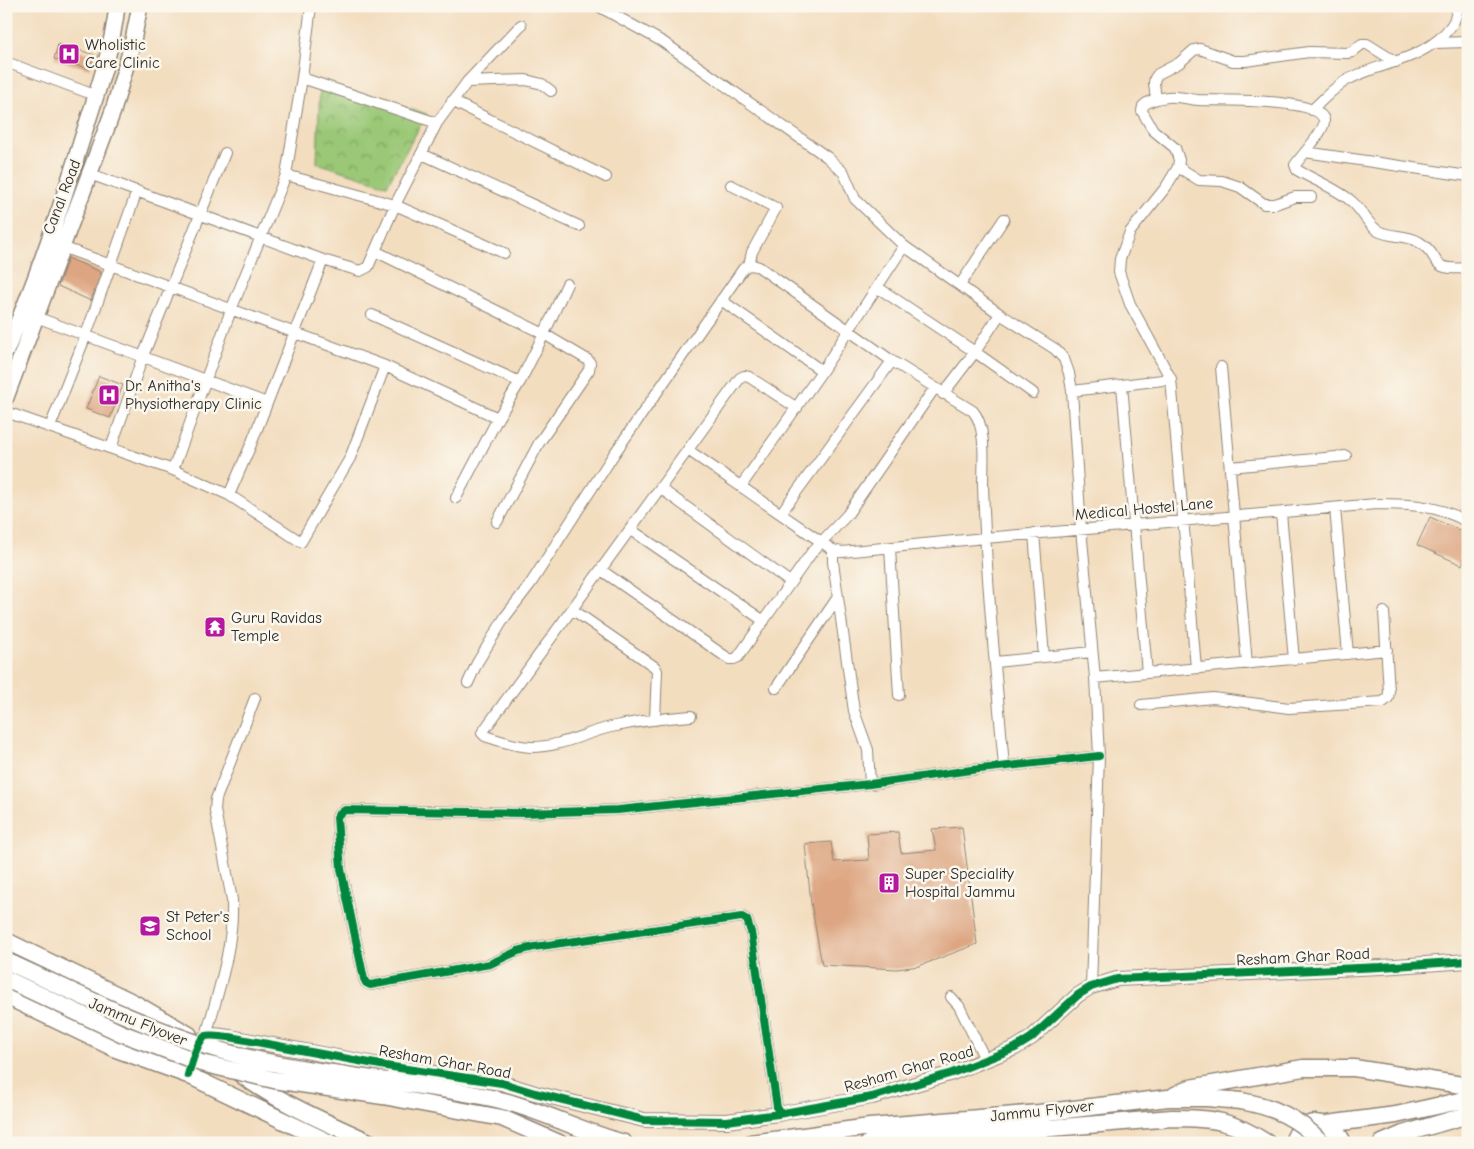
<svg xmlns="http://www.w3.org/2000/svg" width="1474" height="1149" viewBox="0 0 1474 1149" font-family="'Comic Neue',sans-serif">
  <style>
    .park { fill: url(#park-crowns); stroke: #627a50 }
    .building { fill: #dda581 }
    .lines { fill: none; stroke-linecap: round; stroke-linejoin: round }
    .minor-casing { stroke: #8f8475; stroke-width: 12 }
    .tertiary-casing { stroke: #8f8475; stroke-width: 16 }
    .secondary-casing { stroke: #8f8475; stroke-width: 18 }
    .primary-casing { stroke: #8f8475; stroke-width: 19 }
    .minor { stroke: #fff; stroke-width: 10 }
    .tertiary { stroke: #fff; stroke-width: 14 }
    .secondary { stroke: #fff; stroke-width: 15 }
    .primary { stroke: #fff; stroke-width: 16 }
    .primary-bridge-casing { stroke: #8f8475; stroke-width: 19; stroke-linecap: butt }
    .primary-bridge { stroke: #fff; stroke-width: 16 }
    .cycleway-casing { stroke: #fbf7ec; stroke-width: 11 }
    .cycleway { stroke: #00873e; stroke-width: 8 }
    .labels { text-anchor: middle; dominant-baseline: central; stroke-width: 5; stroke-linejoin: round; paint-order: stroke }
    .poi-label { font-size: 16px; fill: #2b2b2b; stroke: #fbf7ec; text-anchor: start }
    .street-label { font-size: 16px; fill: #2b2b2b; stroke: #fbf7ec }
  </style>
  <defs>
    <pattern id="park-crowns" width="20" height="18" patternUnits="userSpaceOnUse" patternTransform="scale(1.25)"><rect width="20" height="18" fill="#9ac876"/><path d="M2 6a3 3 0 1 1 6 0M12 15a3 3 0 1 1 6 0" fill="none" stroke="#7ea361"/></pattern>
  </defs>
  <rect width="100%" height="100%" fill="#fbf7ec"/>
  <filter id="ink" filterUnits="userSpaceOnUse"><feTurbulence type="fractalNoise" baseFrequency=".02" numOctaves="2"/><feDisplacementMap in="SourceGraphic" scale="10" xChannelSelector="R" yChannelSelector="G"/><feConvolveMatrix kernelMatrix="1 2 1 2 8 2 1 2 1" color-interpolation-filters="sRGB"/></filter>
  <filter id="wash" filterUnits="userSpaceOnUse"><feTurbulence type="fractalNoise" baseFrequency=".0096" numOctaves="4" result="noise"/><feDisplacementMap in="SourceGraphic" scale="20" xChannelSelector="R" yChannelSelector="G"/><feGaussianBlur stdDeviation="1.12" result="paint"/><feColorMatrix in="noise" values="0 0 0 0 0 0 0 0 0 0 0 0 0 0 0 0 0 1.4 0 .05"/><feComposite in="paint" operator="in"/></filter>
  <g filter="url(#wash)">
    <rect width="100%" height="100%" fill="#f3ddbf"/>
    <path class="park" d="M 320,82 L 427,114 L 387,185 L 317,163 Z"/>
    <g id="blocks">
      <path class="building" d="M 58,44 L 95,55 L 90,69 L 54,59 Z
        M 68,258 L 101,272 L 91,301 L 58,286 Z
        M 99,376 L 123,385 L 110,418 L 86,409 Z
        M 1430,517 L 1468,534 L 1468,552 L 1462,565 L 1417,545 Z
        M 962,827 L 977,944 L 919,966 L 897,969 L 822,965 L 811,903 L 805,844 L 831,842 L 834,862 L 869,860 L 867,834 L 898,832 L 901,853 L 936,850 L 932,829 Z"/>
    </g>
  </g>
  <g filter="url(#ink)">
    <use href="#blocks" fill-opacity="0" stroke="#8f8475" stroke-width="1"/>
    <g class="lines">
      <g class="minor-casing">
        <path id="minor" d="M 598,6 L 663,42 L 827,157 L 844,173 L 855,199 L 904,246 L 1000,314 L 1055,349 L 1064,359 L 1069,373 L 1072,391 L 1081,529 L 1095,678 L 1099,756 L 1091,987
          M 1434,43 L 1468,42
          M 6,62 L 97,96
          M 302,78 L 437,123
          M 467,82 L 526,80 L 542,84 L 551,91
          M 1156,99 L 1154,83 L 1155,78 L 1158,74 L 1179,63 L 1194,50 L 1200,49 L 1233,61 L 1245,61 L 1309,52 L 1347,53 L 1352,52 L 1362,44 L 1367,44 L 1396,62
          M 452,101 L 606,177
          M 1312,110 C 1323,100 1334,87 1347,80 C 1377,64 1412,62 1439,39 C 1444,34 1451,28 1454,21 C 1456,17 1457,11 1458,6
          M 1305,152 L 1468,176
          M 422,154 L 579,226
          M 1178,167 L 1199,180 L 1222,181 L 1240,187 L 1264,204 L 1275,204 L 1295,197 L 1311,197
          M 90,174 L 323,260 L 360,271 L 368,267 L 395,205 L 437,123 L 467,82 L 521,25
          M 286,175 L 395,205 L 504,253
          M 731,185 L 776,208 L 752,252 L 749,265
          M 62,247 L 385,366 L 498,418
          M 375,251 L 544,334 L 588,360 L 590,363 L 589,370 L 539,443 L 497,522
          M 960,285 L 1004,219
          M 877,287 L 975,352 L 1033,393
          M 721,300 L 822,371
          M 372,315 L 520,382
          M 36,317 L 267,403
          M 1221,367 L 1247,664
          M 1122,385 L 1147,673 L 1387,650
          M 1072,391 L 1171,379
          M 943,394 L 975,352 L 1000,314
          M 6,412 L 173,470 L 229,495 L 301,542 L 350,458 L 385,366
          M 50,427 L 86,335 L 137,191
          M 111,448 L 143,356 L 225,153
          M 688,450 L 833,550 L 842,552 L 985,538 L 1376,504 C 1411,504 1437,505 1468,522
          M 1230,467 L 1346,456
          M 173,470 L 231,310 L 286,175 L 302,78 L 311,6
          M 741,486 L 822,371 L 904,246
          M 660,488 L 790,582
          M 229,495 L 250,447 L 323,260
          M 456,498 L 498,418 L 520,382 L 544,334 L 567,284
          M 1335,508 L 1348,654
          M 781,513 L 892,361
          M 1281,513 L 1294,660
          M 630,529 L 764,621
          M 1034,533 L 1044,657
          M 890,548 L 899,695
          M 833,550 L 833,562 L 854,711 L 868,750 L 870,784
          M 601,570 L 729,659 L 734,659 L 738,657 L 812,552 L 847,515 L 934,389
          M 573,610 L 655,667 L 657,671 L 655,720
          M 996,662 L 1092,652
          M 1196,668 L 1171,379 L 1130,304 L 1119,272 L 1120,259 L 1130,232 L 1166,187 L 1178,167 L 1179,160 L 1175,148 L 1153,130 L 1142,111 L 1143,106 C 1149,100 1159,98 1168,97 C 1178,96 1188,99 1198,100 C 1218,101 1319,97 1324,120 C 1326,130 1301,156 1295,165 L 1297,170 C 1314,180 1335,188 1350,200 C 1361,208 1367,224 1378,231 C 1391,238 1407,234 1419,242 C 1444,257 1425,271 1468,268
          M 1095,678 L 1147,673
          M 468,683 L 477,663 L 505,617 L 531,583 L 614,454 L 743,269 C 748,264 752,265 759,267 L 892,361 L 973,411 C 987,427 983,464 983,485 C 986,579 996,673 1004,766
          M 776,688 L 838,597
          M 1141,705 L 1213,698 L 1289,708 L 1383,702 L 1388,698 L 1389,692 L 1384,612
          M 691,716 C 665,718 638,721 611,727 C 585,733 558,748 530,747 C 514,746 500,741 485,736 L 482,733 L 740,378 L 744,376 L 749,377 L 797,408
          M 951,997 L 959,1006 L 986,1061
          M 206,1036 C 218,992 234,946 232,900 L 215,810 L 216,799 L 255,698
          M 778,1114 L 751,932 L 747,920 L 742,917 L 534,947 L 518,951 L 490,964 L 370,985 L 366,983 L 364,979 L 341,869 L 337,818 L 338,815 L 345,810 L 524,813 L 618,810 L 870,784 L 971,770 L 1099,756"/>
      </g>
      <g class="tertiary-casing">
        <path id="tertiary" d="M 196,1052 C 203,1031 211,1035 230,1037 L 386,1066 L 502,1083 L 535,1093 L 644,1120 L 727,1121 L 778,1114 L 872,1097 L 952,1073 L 1015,1048 L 1031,1038 L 1078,995 L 1091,987 L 1117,979 L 1381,967 L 1468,961"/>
      </g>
      <g class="secondary-casing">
        <path id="secondary" d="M 6,351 C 36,282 60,211 82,139 C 96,95 112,52 117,6
          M 6,397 L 113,111 L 132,45 L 140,6"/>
      </g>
      <g class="primary-casing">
        <path id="primary" d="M 6,941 L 132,1002 L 189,1035
          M 6,996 L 116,1049 L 188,1075 L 330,1143
          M 238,1072 C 275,1101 328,1123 371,1143
          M 386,1081 C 425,1087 465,1091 504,1101 C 545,1112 583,1132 624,1143
          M 1175,1095 L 1190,1088 L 1303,1068 L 1354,1068 L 1468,1086
          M 383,1096 L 502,1118 L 559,1143
          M 1327,1124 L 1396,1115 L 1468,1099
          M 751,1143 L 870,1127 L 1039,1113 L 1168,1098 L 1207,1098 L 1241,1101
          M 869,1143 L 1172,1118 C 1212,1118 1232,1120 1267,1143
          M 1293,1143 C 1300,1115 1333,1118 1343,1143
          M 1382,1143 L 1403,1134 L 1468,1115"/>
      </g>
      <use href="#minor" class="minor"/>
      <use href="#tertiary" class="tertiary"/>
      <use href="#secondary" class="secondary"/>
      <use href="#primary" class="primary"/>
      <g class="primary-bridge-casing">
        <path id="primary-bridge" d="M 6,961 C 72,991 137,1024 206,1046 C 264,1065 326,1072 386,1081
          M 6,979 L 121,1033 L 201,1063 L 274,1080 L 383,1096
          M 1241,1101 C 1275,1107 1298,1118 1322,1143"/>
      </g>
      <use href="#primary-bridge" class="primary-bridge"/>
      <g class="cycleway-casing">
        <path id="cycleway" d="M 188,1075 C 191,1065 197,1040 206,1036 C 213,1034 223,1037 230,1037 L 386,1066 L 502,1083 L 535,1093 L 644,1120 L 727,1121 L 778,1114 L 872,1097 L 952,1073 L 1015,1048 L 1031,1038 L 1078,995 L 1091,987 L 1117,979 L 1381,967 L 1468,961
          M 778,1114 L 751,932 L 747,920 L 742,917 L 534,947 L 518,951 L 490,964 L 370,985 L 366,983 L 364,979 L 341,869 L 337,818 L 338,815 L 345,810 L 524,813 L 618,810 L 870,784 L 971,770 L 1099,756"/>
      </g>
      <use href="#cycleway" class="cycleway"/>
    </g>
  </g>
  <defs>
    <g id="hospital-square" transform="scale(1.125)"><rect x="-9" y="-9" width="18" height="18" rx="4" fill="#b5179e" stroke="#fbf7ec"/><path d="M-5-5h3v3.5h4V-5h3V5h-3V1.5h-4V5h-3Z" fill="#fff"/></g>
    <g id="temple-square" transform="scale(1.125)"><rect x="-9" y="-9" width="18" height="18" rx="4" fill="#b5179e" stroke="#fbf7ec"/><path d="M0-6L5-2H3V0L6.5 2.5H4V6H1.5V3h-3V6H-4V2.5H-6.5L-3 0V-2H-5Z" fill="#fff"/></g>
    <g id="building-square" transform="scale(1.125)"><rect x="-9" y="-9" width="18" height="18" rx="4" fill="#b5179e" stroke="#fbf7ec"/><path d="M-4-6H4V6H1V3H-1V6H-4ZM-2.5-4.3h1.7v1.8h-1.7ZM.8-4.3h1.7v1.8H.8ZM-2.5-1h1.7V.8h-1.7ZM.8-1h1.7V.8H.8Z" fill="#fff"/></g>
    <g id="school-square" transform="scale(1.125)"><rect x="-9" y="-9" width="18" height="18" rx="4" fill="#b5179e" stroke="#fbf7ec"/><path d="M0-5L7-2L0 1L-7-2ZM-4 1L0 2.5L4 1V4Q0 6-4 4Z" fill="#fff"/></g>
  </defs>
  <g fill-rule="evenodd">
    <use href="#hospital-square" x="69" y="54"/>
    <use href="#hospital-square" x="109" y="395"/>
    <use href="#temple-square" x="215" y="627"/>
    <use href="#building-square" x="889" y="883"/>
    <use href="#school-square" x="150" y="926"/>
  </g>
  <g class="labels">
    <g class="poi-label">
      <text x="85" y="45">Wholistic<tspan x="85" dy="18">Care Clinic</tspan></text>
      <text x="125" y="386">Dr. Anitha's<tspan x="125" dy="18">Physiotherapy Clinic</tspan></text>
      <text x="231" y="618">Guru Ravidas<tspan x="231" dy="18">Temple</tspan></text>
      <text x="905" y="874">Super Speciality<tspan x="905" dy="18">Hospital Jammu</tspan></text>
      <text x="166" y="917">St Peter's<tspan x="166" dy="18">School</tspan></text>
    </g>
    <g class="street-label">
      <text transform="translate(62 197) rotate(-69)">Canal Road</text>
      <text transform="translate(1144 509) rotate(-5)">Medical Hostel Lane</text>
      <text transform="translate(1303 957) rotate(-3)">Resham Ghar Road</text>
      <text transform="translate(138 1022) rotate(22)">Jammu Flyover</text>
      <text transform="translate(445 1062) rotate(10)">Resham Ghar Road</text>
      <text transform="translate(909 1069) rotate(-16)">Resham Ghar Road</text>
      <text transform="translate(1042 1111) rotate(-6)">Jammu Flyover</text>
    </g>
  </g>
  <rect width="1474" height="1149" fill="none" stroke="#fbf7ec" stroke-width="25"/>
</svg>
